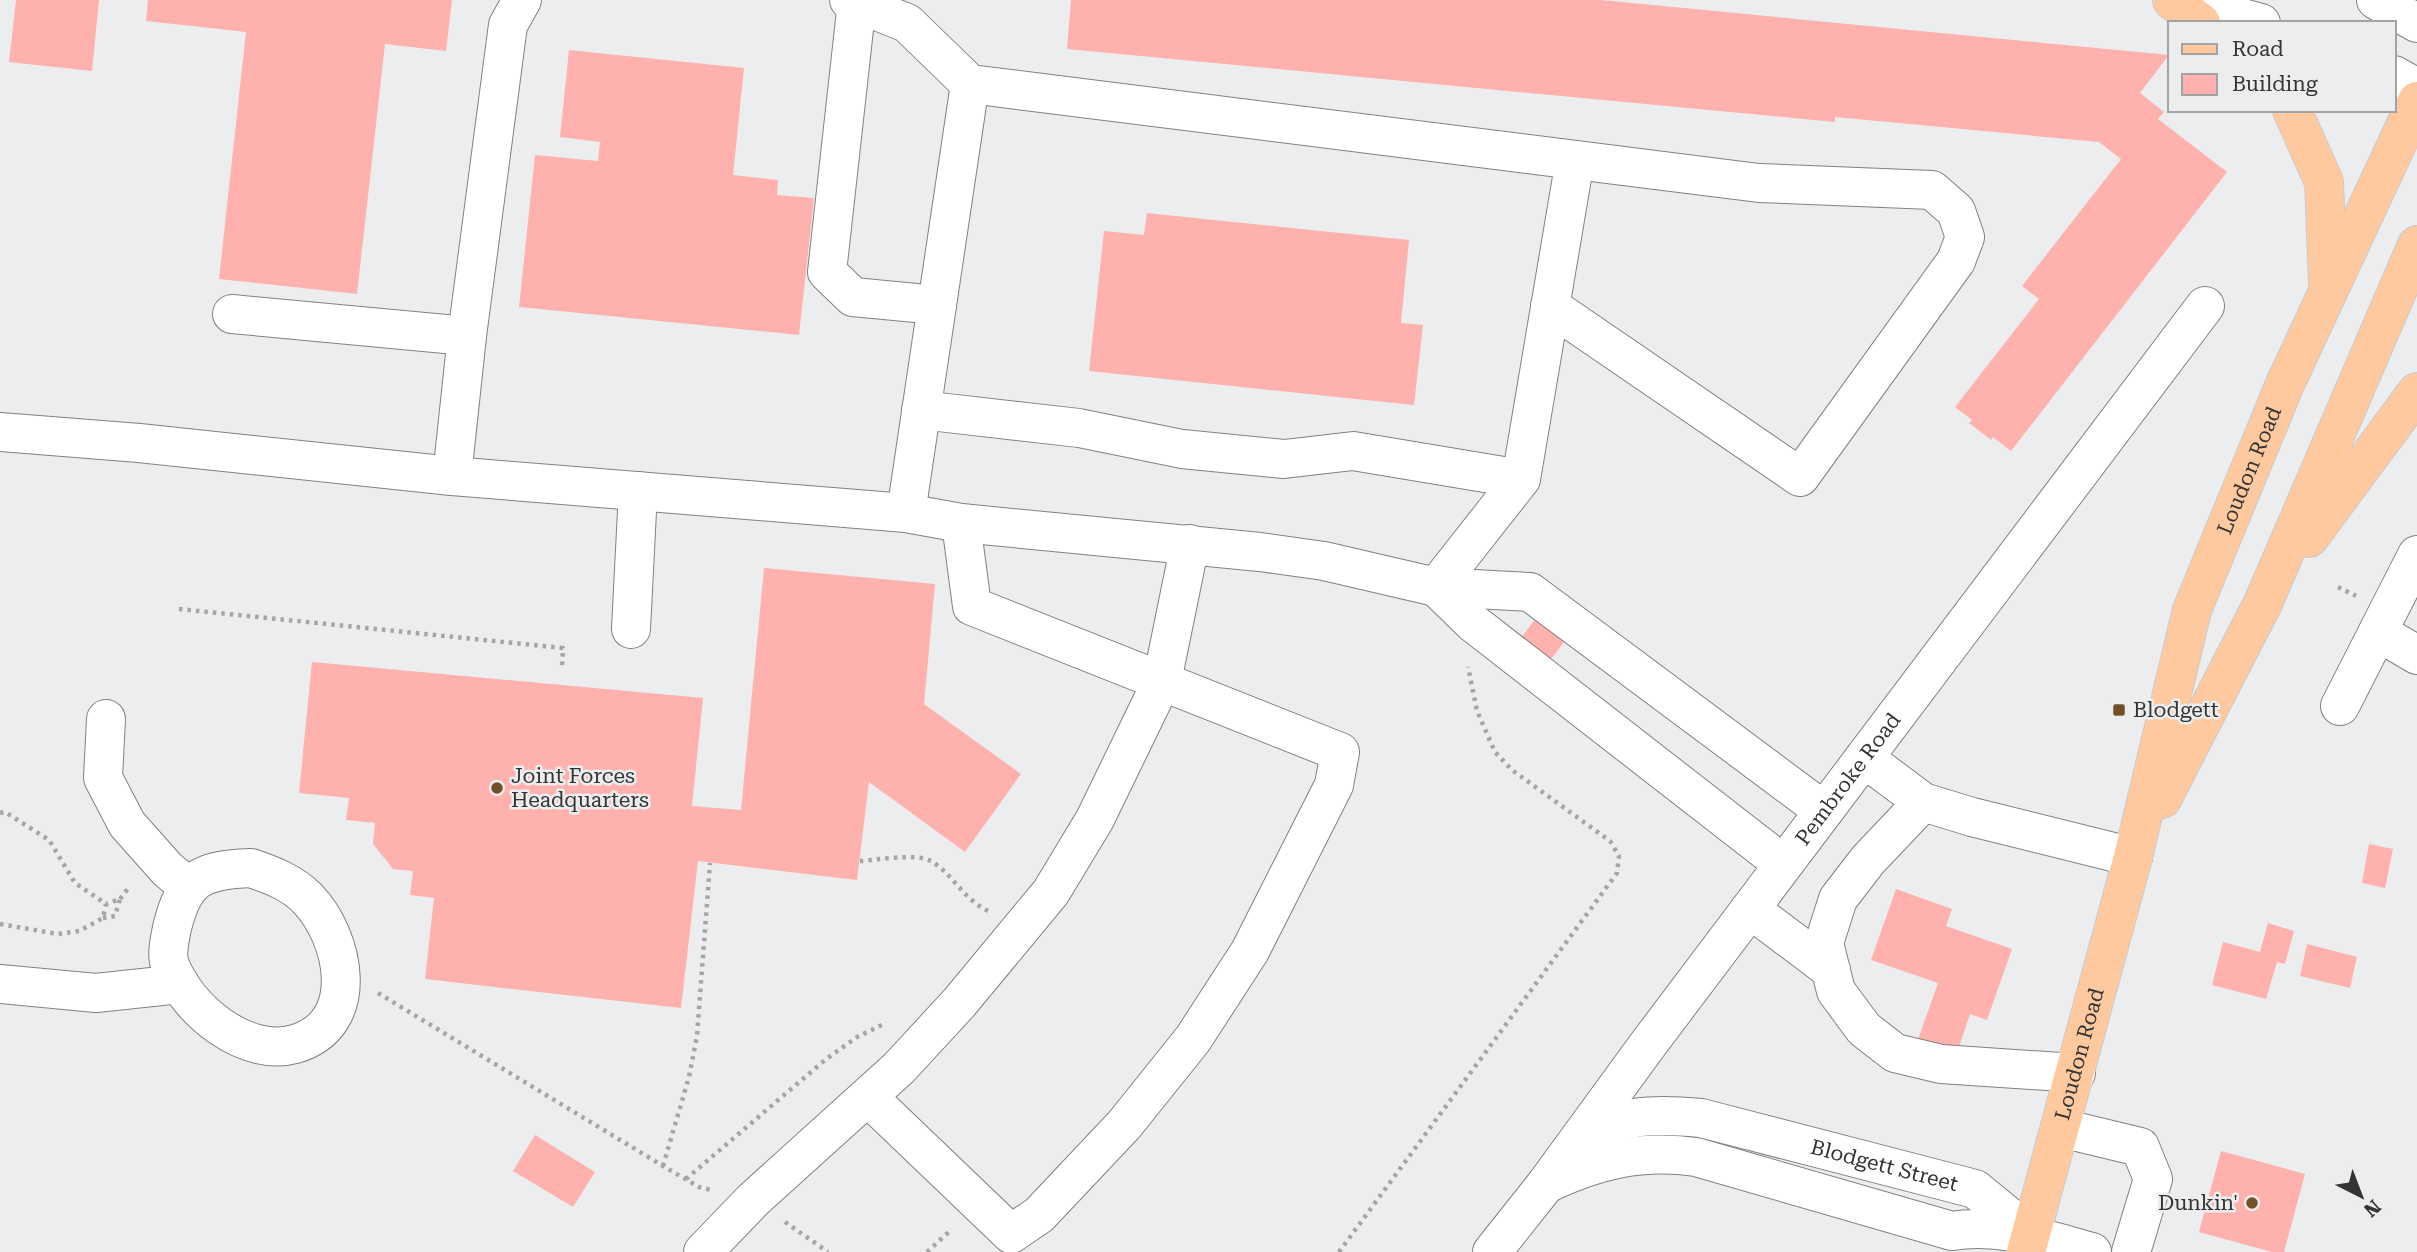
<svg xmlns="http://www.w3.org/2000/svg" width="2417" height="1252" viewBox="0 0 2417 1252" font-family="'Roboto Serif',serif">
  <style>
    .building { fill: #ffb1ad }
    .lines { fill: none; stroke-linecap: round; stroke-linejoin: round }
    .minor-casing { stroke: #808182; stroke-width: 40 }
    .major-casing { stroke: #cacaca; stroke-width: 40 }
    .path { stroke: #a4a5a6; stroke-width: 4.5; stroke-dasharray: 3.5 5; stroke-linecap: butt }
    .minor { stroke: #fff; stroke-width: 38 }
    .major { stroke: #ffc9a0; stroke-width: 38 }
    .poi-dot { fill: #725128; stroke: #ecedee; stroke-width: 2.5 }
    .labels { text-anchor: middle; dominant-baseline: central; stroke-width: 5; stroke-linejoin: round; paint-order: stroke }
    .street-label { font-size: 21px; fill: #343434; stroke: #ecedee }
    .poi-label { font-size: 21px; fill: #343434; stroke: #ecedee; text-anchor: start }
  </style>
  <rect width="100%" height="100%" fill="#ecedee"/>
  <path class="building" d="M 16,0 L 99,0 L 92,71 L 9,62 Z
    M 148,0 L 452,0 L 446,51 L 385,44 L 357,294 L 219,279 L 246,32 L 146,21 Z
    M 1071,0 L 1601,0 L 2169,55 L 2140,93 L 2164,112 L 2158,119 L 2227,172 L 2011,451 L 1993,437 L 1991,440 L 1969,423 L 1972,420 L 1955,407 L 2039,299 L 2022,286 L 2121,159 L 2099,142 L 1835,117 L 1835,122 L 1067,49 Z
    M 569,50 L 744,68 L 733,175 L 778,180 L 777,195 L 814,198 L 799,335 L 519,307 L 535,155 L 598,161 L 600,142 L 560,137 Z
    M 1147,213 L 1409,240 L 1401,323 L 1423,325 L 1414,405 L 1089,371 L 1104,231 L 1144,235 Z
    M 764,568 L 935,584 L 924,704 L 1021,774 L 965,852 L 869,782 L 857,880 L 698,861 L 681,1008 L 425,979 L 434,898 L 410,895 L 413,871 L 393,869 L 373,844 L 375,823 L 346,820 L 349,798 L 299,793 L 312,662 L 703,698 L 692,806 L 741,810 Z
    M 1537,617 L 1566,639 L 1546,666 L 1517,643 Z
    M 2369,844 L 2393,849 L 2385,888 L 2362,883 Z
    M 1896,889 L 1952,909 L 1946,926 L 2012,949 L 1987,1020 L 1970,1014 L 1954,1062 L 1915,1048 L 1938,983 L 1871,960 Z
    M 2268,923 L 2294,931 L 2285,964 L 2277,962 L 2266,999 L 2212,985 L 2223,942 L 2260,952 Z
    M 2307,944 L 2357,957 L 2350,988 L 2300,976 Z
    M 535,1135 L 595,1172 L 573,1207 L 513,1171 Z
    M 2221,1151 L 2305,1174 L 2284,1252 L 2272,1252 L 2199,1232 Z"/>
  <g class="lines">
    <g class="minor-casing">
      <g id="minor">
        <path d="M 849,0 L 907,23 L 970,84 L 906,513"/>
        <path d="M 2176,0 L 2261,23"/>
        <path d="M 2376,0 L 2417,23"/>
        <path d="M 857,2 L 827,272 L 853,297 L 937,305"/>
        <path d="M 2394,75 L 2417,88"/>
        <path d="M 970,84 L 1759,183 L 1932,190 L 1956,211 L 1965,237 L 1956,261 L 1800,477 L 1550,306"/>
        <path d="M 232,314 L 467,336"/>
        <path d="M 921,410 L 1079,428 L 1182,449 L 1284,459 L 1353,451 L 1521,479"/>
        <path d="M 0,432 L 139,443 L 452,476 L 906,513 L 961,523 L 1260,552 L 1324,561 L 1436,587 L 1530,592 L 1824,811"/>
        <path d="M 452,476 L 467,336 L 508,25 L 522,0"/>
        <path d="M 1436,587 L 1521,479 L 1575,160"/>
        <path d="M 1436,587 L 1473,623 L 1783,864"/>
        <path d="M 631,629 L 638,491"/>
        <path d="M 2378,632 L 2417,655"/>
        <path d="M 2340,706 L 2417,555"/>
        <path d="M 106,719 L 103,778 L 127,824 L 167,869 L 188,887"/>
        <path d="M 1864,758 L 1923,802 L 1972,817 L 2133,857"/>
        <path d="M 1923,802 L 1868,860 L 1838,899 L 1824,943 L 1836,991 L 1864,1029 L 1895,1053 L 1941,1064 L 2076,1073"/>
        <path d="M 251,868 C 271,875 291,882 307,898 C 345,937 363,1024 295,1044 C 246,1058 187,1010 170,965 C 166,955 170,938 172,928 C 184,878 201,870 251,868 Z"/>
        <path d="M 1750,909 L 1831,970"/>
        <path d="M 0,984 L 96,993 L 180,984"/>
        <path d="M 869,1098 L 1011,1234 L 1039,1215 L 1124,1125 L 1193,1039 L 1250,951 L 1334,785 L 1340,752 L 972,606 L 961,523"/>
        <path d="M 2061,1128 L 2140,1147 L 2153,1179 L 2131,1252"/>
        <path id="s1" d="M 1580,1145 C 1611,1112 1660,1114 1701,1118 L 1975,1189 L 2030,1234"/>
        <path d="M 1546,1184 C 1595,1160 1642,1149 1696,1157 L 1952,1231 C 1998,1223 2048,1240 2092,1252"/>
        <path d="M 703,1252 L 753,1200 L 899,1068 L 959,1003 L 1051,892 L 1095,819 L 1162,681 L 1190,544"/>
        <path id="s2" d="M 1492,1252 L 1546,1184 L 1649,1043 L 2205,306"/>
      </g>
    </g>
    <g class="major-casing">
      <g id="major">
        <path d="M 2172,0 L 2201,23"/>
        <path d="M 2292,110 L 2324,182 L 2328,283"/>
        <path d="M 2309,538 L 2417,392"/>
        <path d="M 2162,799 L 2263,603 L 2417,245"/>
        <path id="s3" d="M 2026,1252 L 2133,857 L 2192,610 L 2285,384 L 2417,101"/>
      </g>
    </g>
    <path class="path" d="M 2338,587 L 2356,596
      M 179,609 L 563,648 L 562,668
      M 0,813 L 5,812 L 49,840 L 75,883 L 106,904
      M 860,861 C 876,860 917,853 931,861 C 953,874 962,898 988,911
      M 120,899 L 130,886
      M 103,918 L 115,916 L 120,899 L 106,904
      M 0,924 L 58,934 L 79,931 L 103,918 L 106,904
      M 378,993 L 663,1166 L 699,1187 L 711,1190
      M 663,1166 L 689,1077 L 697,1036 L 710,863
      M 686,1179 L 825,1060 L 857,1037 L 886,1023
      M 785,1222 L 828,1252
      M 927,1252 L 952,1229
      M 1339,1252 L 1617,873 L 1619,856 L 1610,841 L 1512,770 L 1495,752 L 1477,711 L 1468,667"/>
    <use href="#minor" class="minor"/>
    <use href="#major" class="major"/>
  </g>
  <g class="poi-dot">
    <rect x="2112" y="703" width="14" height="14" rx="3.5"/>
    <circle cx="497" cy="788" r="7"/>
    <circle cx="2252" cy="1203" r="7"/>
  </g>
  <g class="labels">
    <g class="street-label">
      <text stroke="none"><textPath href="#s3" startOffset="814">Loudon Road</textPath></text>
      <text stroke="none"><textPath href="#s2" startOffset="592">Pembroke Road</textPath></text>
      <text stroke="none"><textPath href="#s3" startOffset="205">Loudon Road</textPath></text>
      <text stroke="none"><textPath href="#s1" startOffset="318">Blodgett Street</textPath></text>
    </g>
    <g class="poi-label">
      <text x="2133" y="710">Blodgett</text>
      <text x="511" y="776">Joint Forces<tspan x="511" dy="24">Headquarters</tspan></text>
      <text x="2238" y="1203" text-anchor="end">Dunkin'</text>
    </g>
  </g>
  <rect x="2168" y="21" width="228" height="91" fill="#ecedee" stroke="#a2a3a4" stroke-width="2"/>
  <rect x="2182" y="44" width="35" height="10" fill="#ffc9a0" stroke="#a2a3a4" stroke-width="2"/>
  <text x="2232" y="56" font-size="21" fill="#343434">Road</text>
  <rect x="2182" y="74" width="35" height="21" fill="#ffb1ad" stroke="#a2a3a4" stroke-width="2"/>
  <text x="2232" y="91" font-size="21" fill="#343434">Building</text>
  <g transform="translate(2361 1196) rotate(138)" stroke="#ecedee" stroke-width="5" paint-order="stroke">
  <path d="M0-5L12 26L0 18L-12 26Z" fill="#343434"/>
  <text y="-10" font-size="19" font-weight="bold" text-anchor="middle" fill="#343434">N</text>
  </g>
</svg>
